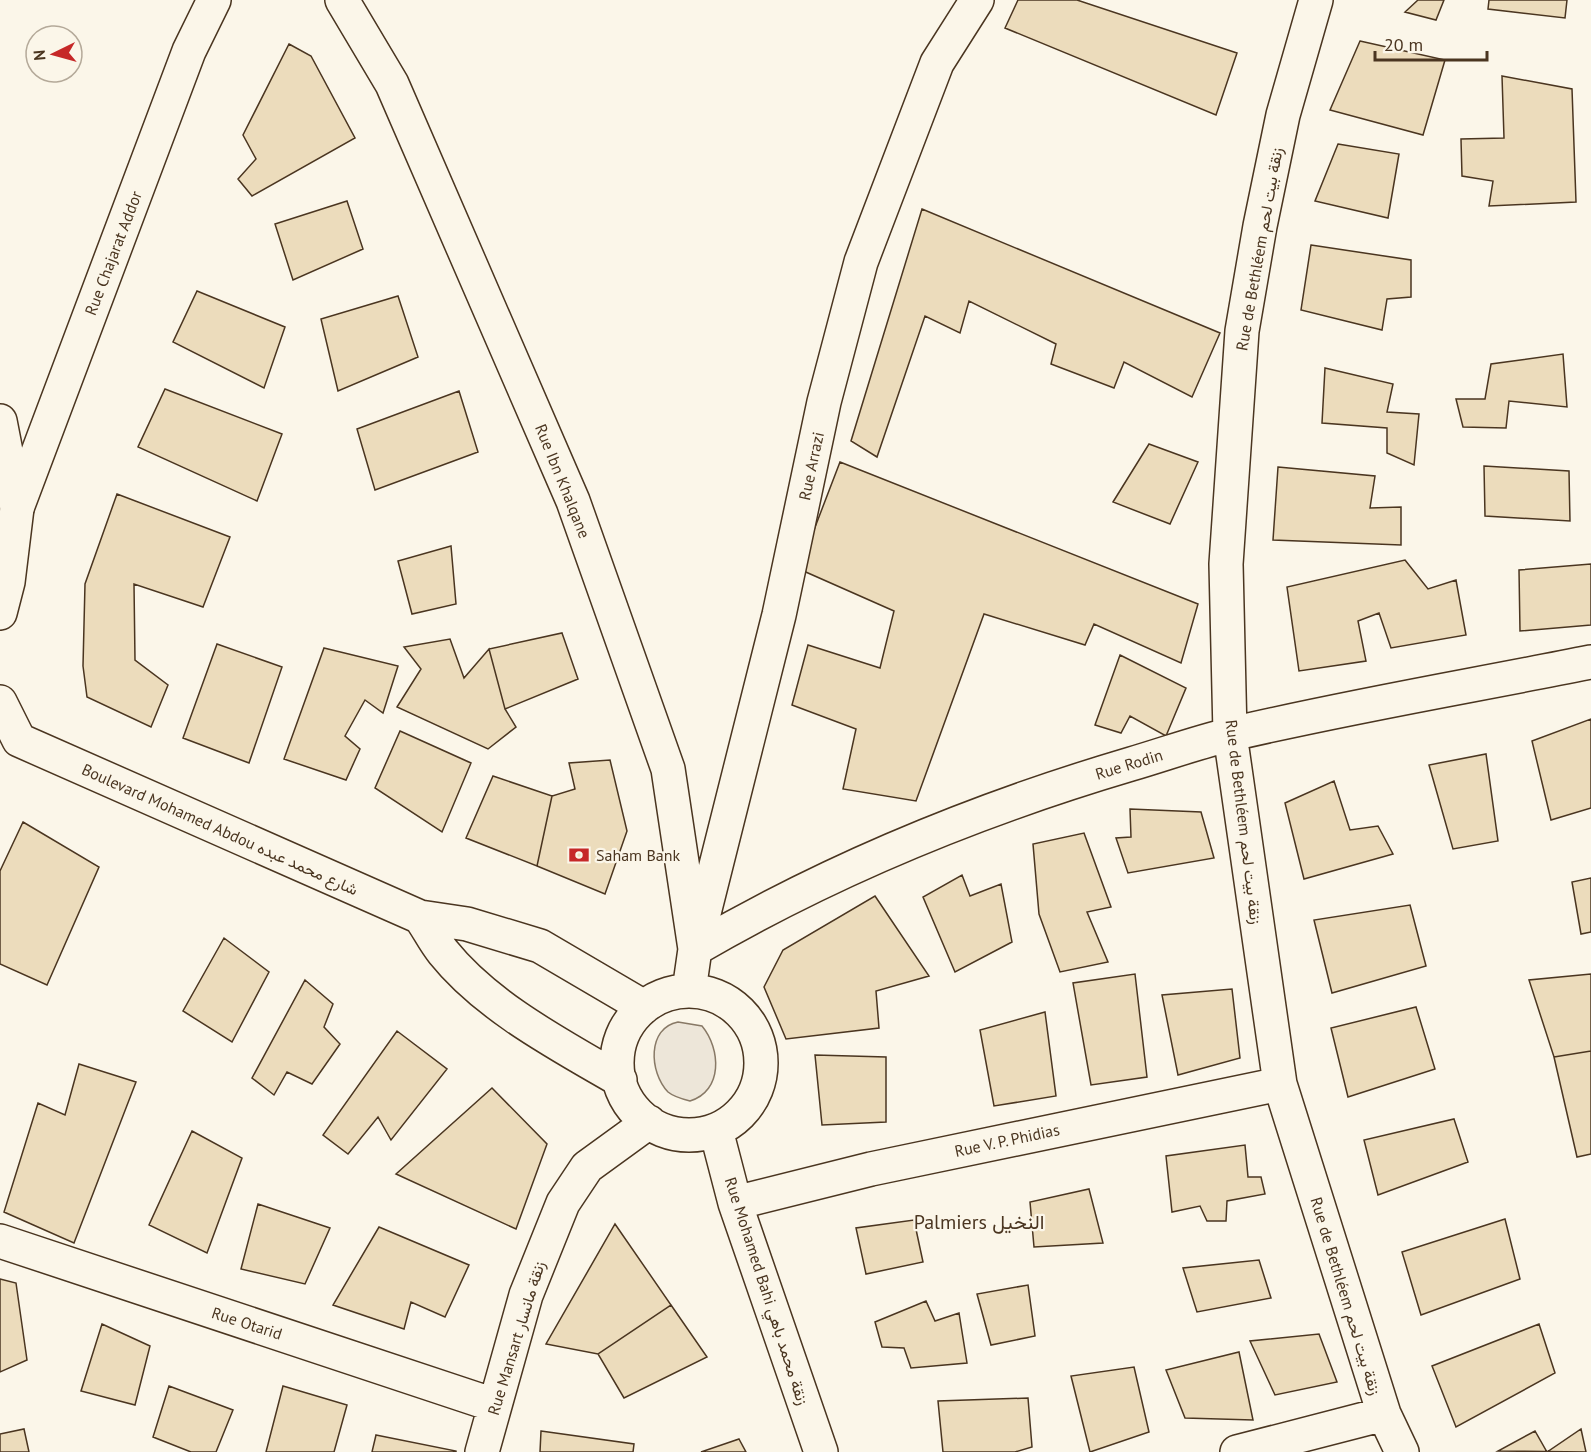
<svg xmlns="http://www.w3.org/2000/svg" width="1591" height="1452" viewBox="0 0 1591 1452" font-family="'PT Sans',Vazirmatn,sans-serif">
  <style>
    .green { fill: #ede6d9; stroke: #887966; stroke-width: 1.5 }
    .building { fill: #ecdcbc; stroke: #4a3520; stroke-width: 1.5 }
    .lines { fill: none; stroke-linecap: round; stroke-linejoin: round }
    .street-casing { stroke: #4a3520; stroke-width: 36 }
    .secondary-casing { stroke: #4a3520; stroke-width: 36 }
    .street { stroke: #fbf6e9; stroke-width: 33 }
    .secondary { stroke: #fbf6e9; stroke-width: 33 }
    .labels { text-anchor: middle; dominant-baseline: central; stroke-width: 4.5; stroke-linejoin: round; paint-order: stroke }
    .street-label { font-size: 16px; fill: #4a3520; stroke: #fbf6e9 }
    .poi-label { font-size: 16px; fill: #4a3520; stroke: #fbf6e9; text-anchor: start }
    .quarter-label { font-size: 20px; fill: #4a3520; stroke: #fbf6e9 }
  </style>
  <rect width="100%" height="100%" fill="#fbf6e9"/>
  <path class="green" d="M 678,1022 L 702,1026 C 721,1049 723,1091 690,1101 C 682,1099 674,1097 668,1092 C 649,1072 647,1028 678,1022 Z"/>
  <path class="building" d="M 1018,0 L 1077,0 L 1237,53 L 1216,115 L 1005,28 Z
    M 1418,0 L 1444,0 L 1436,20 L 1405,12 Z
    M 1489,0 L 1567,0 L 1565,18 L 1488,9 Z
    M 1360,41 L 1445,60 L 1423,135 L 1330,110 Z
    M 289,44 L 311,56 L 355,138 L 252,196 L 238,179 L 256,159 L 243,135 Z
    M 1502,76 L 1572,89 L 1576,202 L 1489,206 L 1493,181 L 1462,176 L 1461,139 L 1504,138 Z
    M 1338,144 L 1399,154 L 1388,218 L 1315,201 Z
    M 347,201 L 363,249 L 293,280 L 275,224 Z
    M 922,209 L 1220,333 L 1192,397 L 1124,362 L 1114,388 L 1051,364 L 1056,344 L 969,301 L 960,333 L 925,316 L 877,457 L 851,441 Z
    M 1311,245 L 1411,260 L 1411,297 L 1387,299 L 1382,330 L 1301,310 Z
    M 197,291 L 285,327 L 264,388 L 173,342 Z
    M 398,296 L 418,357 L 338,391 L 321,319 Z
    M 1563,354 L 1567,407 L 1509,401 L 1506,428 L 1463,427 L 1456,399 L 1485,399 L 1491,364 Z
    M 1325,368 L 1393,384 L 1387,412 L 1419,414 L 1414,465 L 1387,453 L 1387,428 L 1322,423 Z
    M 165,389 L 282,434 L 257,501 L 138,447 Z
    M 459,391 L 478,452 L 375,490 L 357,429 Z
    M 1149,444 L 1198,462 L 1170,524 L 1113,502 Z
    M 840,462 L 1198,604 L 1181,663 L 1094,624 L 1085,645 L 984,614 L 916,801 L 843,789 L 856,729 L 792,705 L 808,645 L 880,668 L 894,611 L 799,569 Z
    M 1484,466 L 1569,471 L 1570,521 L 1485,516 Z
    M 1278,467 L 1375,476 L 1370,508 L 1401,507 L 1401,545 L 1273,540 Z
    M 117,494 L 230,537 L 203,607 L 134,584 L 135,660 L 168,685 L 151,727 L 87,697 L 83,666 L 85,584 Z
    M 451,546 L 456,604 L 412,614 L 398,561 Z
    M 1405,560 L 1428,589 L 1456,580 L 1466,635 L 1391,648 L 1379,613 L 1358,621 L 1366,661 L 1299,671 L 1287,587 Z
    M 1591,564 L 1591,625 L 1520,631 L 1519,570 Z
    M 562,633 L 578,679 L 505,709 L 489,649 Z
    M 450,639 L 464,678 L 489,649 L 505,709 L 516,727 L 488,749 L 397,707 L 421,669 L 404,647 Z
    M 217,644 L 282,667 L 249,763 L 183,738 Z
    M 324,648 L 398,666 L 383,713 L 365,700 L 345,736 L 360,749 L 346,780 L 284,759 Z
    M 1120,655 L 1186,688 L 1166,736 L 1130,716 L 1121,733 L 1095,725 Z
    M 1591,719 L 1591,808 L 1551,820 L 1532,741 Z
    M 400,731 L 471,763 L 442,832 L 375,788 Z
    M 1486,754 L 1498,841 L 1453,849 L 1429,765 Z
    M 610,760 L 627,831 L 605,894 L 537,866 L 552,796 L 575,789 L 569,763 Z
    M 493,776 L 552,796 L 537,866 L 466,838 Z
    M 1334,781 L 1350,830 L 1378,826 L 1393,854 L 1304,879 L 1285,803 Z
    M 1130,809 L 1201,812 L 1214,858 L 1128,873 L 1116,838 L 1131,837 Z
    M 23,822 L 99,867 L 47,985 L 0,964 L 0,871 Z
    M 1084,833 L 1111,907 L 1087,912 L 1108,962 L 1060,972 L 1039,914 L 1033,844 Z
    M 962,875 L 970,896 L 1001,884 L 1012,942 L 955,972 L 923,897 Z
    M 1591,878 L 1591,932 L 1581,934 L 1572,882 Z
    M 875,896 L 929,976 L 876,991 L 879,1028 L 786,1039 L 764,987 L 783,950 Z
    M 1410,905 L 1426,966 L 1332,993 L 1314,920 Z
    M 224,938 L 269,972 L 232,1042 L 183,1011 Z
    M 1135,974 L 1147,1077 L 1091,1085 L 1073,983 Z
    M 1591,974 L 1591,1051 L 1554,1057 L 1529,980 Z
    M 305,980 L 333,1004 L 324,1027 L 340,1044 L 312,1084 L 287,1072 L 274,1095 L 252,1078 Z
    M 1232,989 L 1240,1058 L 1178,1075 L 1162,995 Z
    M 1416,1007 L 1435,1069 L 1348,1097 L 1331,1028 Z
    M 1045,1012 L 1056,1096 L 994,1106 L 980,1030 Z
    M 397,1031 L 447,1069 L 391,1140 L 378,1117 L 348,1154 L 323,1135 Z
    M 1591,1051 L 1591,1154 L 1577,1157 L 1554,1057 Z
    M 815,1055 L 886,1057 L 886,1122 L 822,1125 Z
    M 79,1064 L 136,1082 L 74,1243 L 4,1212 L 38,1103 L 65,1115 Z
    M 492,1088 L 547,1144 L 516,1229 L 396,1174 Z
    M 1454,1119 L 1468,1162 L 1378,1195 L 1364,1140 Z
    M 192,1131 L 242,1158 L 207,1253 L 149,1225 Z
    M 1245,1145 L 1248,1177 L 1261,1177 L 1265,1194 L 1227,1201 L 1226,1221 L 1207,1221 L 1200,1206 L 1172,1212 L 1166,1156 Z
    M 1089,1189 L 1103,1243 L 1034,1247 L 1030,1202 Z
    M 258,1204 L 330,1228 L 305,1284 L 241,1269 Z
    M 1505,1219 L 1520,1279 L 1421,1315 L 1402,1252 Z
    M 914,1220 L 923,1262 L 866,1274 L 856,1228 Z
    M 615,1224 L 671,1305 L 598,1354 L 546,1344 Z
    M 379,1227 L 469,1265 L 445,1317 L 411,1302 L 404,1329 L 333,1305 Z
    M 1259,1260 L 1271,1298 L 1197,1312 L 1183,1268 Z
    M 0,1279 L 16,1283 L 27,1360 L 0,1372 Z
    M 1028,1285 L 1035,1336 L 991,1345 L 977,1294 Z
    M 926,1301 L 935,1321 L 959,1313 L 967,1363 L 911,1368 L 904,1348 L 882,1347 L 875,1322 Z
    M 671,1305 L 707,1357 L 624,1398 L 598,1354 Z
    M 102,1324 L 150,1346 L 135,1405 L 81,1391 Z
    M 1539,1324 L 1555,1373 L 1456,1427 L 1432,1366 Z
    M 1319,1334 L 1337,1382 L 1275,1395 L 1250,1341 Z
    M 1239,1352 L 1253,1420 L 1185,1418 L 1166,1370 Z
    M 1134,1367 L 1149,1432 L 1090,1452 L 1071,1376 Z
    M 169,1386 L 233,1410 L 216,1452 L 191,1452 L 153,1437 Z
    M 283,1386 L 347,1405 L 334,1452 L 266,1452 Z
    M 1028,1398 L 1032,1447 L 1015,1452 L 943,1452 L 938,1401 Z
    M 24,1429 L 29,1452 L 0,1452 L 0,1434 Z
    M 1581,1429 L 1586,1452 L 1498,1451 L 1535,1431 L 1547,1452 Z
    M 541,1431 L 634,1444 L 633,1452 L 540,1452 Z
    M 376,1435 L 456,1451 L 456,1452 L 372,1452 Z
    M 739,1439 L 746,1452 L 701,1452 Z"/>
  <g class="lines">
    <g class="street-casing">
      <path id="street" d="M 342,0 L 392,84 L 573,501 L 668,769 L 695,949 L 689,991
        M 1316,0 L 1283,115 L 1260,226 L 1242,331 L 1226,564 L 1230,734 L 1280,1084 L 1384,1414 L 1402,1452
        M 17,508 L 189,51 L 214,0
        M 0,702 L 19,740 L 420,917 L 467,924 L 540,946 L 644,1007
        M 420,917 C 428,928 434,941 443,952 C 487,1007 560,1045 620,1080
        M 699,933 L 779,615 L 824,402 L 861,262 L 937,63 L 977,0
        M 695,949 C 832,869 979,809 1131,764 C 1165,754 1198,742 1232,734 C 1351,706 1471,686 1591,662
        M617 1063a72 72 0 1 1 144 0a72 72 0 1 1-144 0Z
        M 716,1130 L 735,1203 L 821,1452
        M 735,1203 L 871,1169 L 1280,1084
        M 0,1241 L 494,1405
        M 482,1452 L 526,1295 L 563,1203 L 587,1167 L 649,1122
        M 1237,1452 L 1384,1414"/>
    </g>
    <g class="secondary-casing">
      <path id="secondary" d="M 0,421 L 17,508 L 8,582 L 0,613"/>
    </g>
    <use href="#street" class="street"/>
    <use href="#secondary" class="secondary"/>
  </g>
  <defs>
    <g id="bank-bare" transform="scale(1.62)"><path d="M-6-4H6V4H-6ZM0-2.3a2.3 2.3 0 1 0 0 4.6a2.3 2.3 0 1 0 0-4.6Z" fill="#c62828" stroke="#fbf6e9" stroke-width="2.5" paint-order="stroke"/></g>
  </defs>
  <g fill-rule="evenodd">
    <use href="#bank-bare" x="579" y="855"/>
  </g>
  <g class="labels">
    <g class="street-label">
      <text transform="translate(1259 249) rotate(-80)">Rue de Bethléem زنقة بيت لحم</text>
      <text transform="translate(113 253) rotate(-69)">Rue Chajarat Addor</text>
      <text transform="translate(811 466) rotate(-78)">Rue Arrazi</text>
      <text transform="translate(563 481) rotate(68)">Rue Ibn Khalqane</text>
      <text transform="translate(1129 764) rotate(-17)">Rue Rodin</text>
      <text transform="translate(1244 822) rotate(83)">Rue de Bethléem زنقة بيت لحم</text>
      <text transform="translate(220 829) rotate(24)">Boulevard Mohamed Abdou شارع محمد عبده</text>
      <text transform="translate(1007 1140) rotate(-12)">Rue V. P. Phidias</text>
      <text transform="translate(767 1291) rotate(72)">Rue Mohamed Bahi زنقة محمد باهي</text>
      <text transform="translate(1346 1296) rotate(73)">Rue de Bethléem زنقة بيت لحم</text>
      <text transform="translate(247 1323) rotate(18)">Rue Otarid</text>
      <text transform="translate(516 1338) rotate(-73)">Rue Mansart زنقة مانسار</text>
    </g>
    <g class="poi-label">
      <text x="596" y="855">Saham Bank</text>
    </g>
    <g class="quarter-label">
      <text x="979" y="1222">Palmiers النخيل</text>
    </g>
  </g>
  <g transform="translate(54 54) rotate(265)"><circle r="28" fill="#fbf6e9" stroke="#b4a999" stroke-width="1.5"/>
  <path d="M0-4.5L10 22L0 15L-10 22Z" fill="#c62828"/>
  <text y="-9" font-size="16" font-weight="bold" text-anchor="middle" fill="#4a3520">N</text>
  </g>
  <path d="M1375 51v9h112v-9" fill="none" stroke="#4a3520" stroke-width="3"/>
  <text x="1384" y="51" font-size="18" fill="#4a3520" stroke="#fbf6e9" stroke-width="4.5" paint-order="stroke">20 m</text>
</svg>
